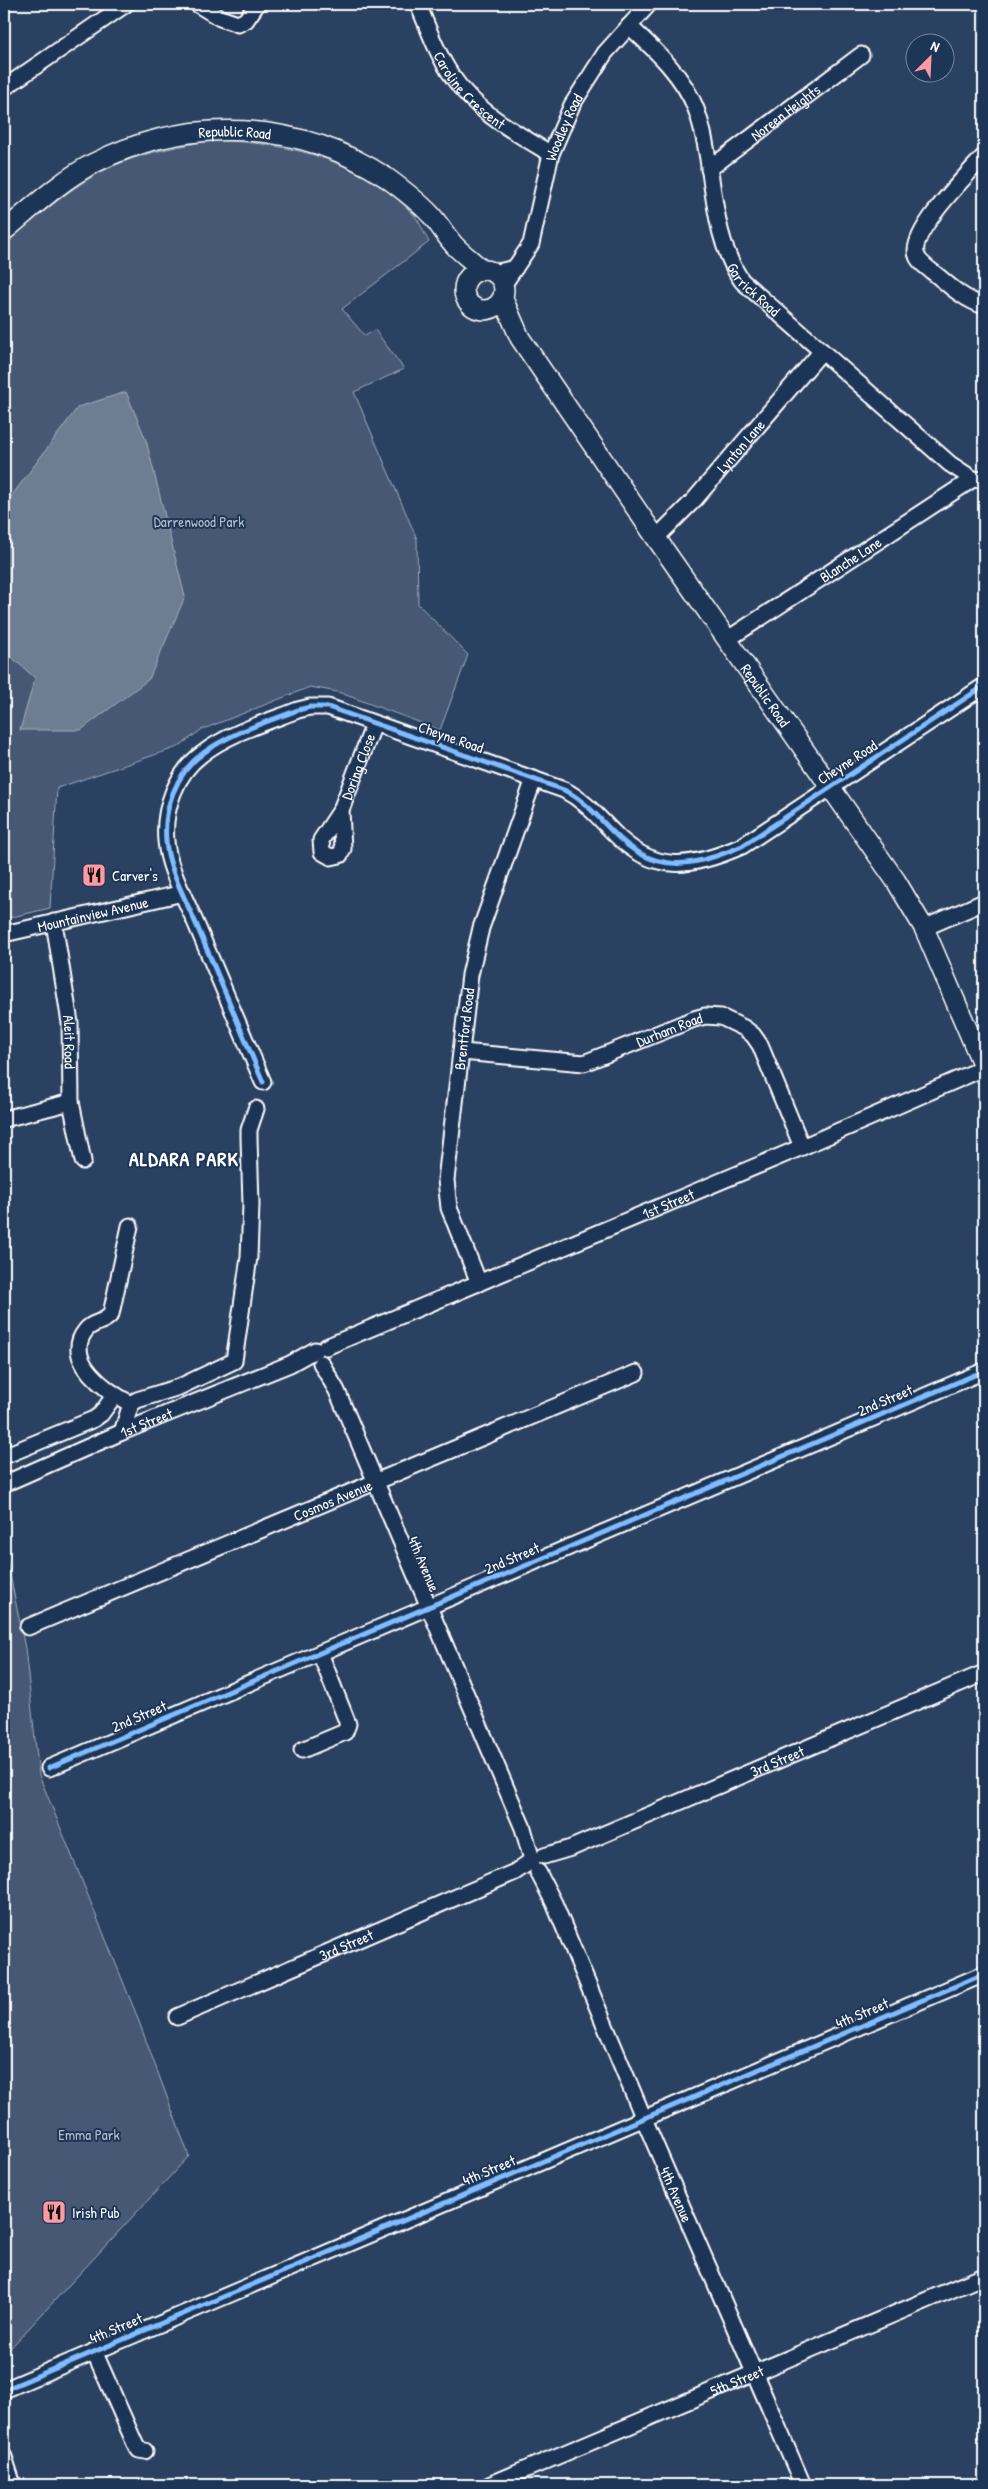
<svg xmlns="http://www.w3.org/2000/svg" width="988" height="2489" viewBox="0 0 988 2489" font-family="'Patrick Hand',sans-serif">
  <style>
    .park { fill: #465975; stroke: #a2acba }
    .water { fill: #6d7d92; stroke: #a7b1be }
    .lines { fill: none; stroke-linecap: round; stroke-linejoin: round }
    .minor-casing { stroke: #fff; stroke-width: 19 }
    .major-casing { stroke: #fff; stroke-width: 22 }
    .minor { stroke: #1d3557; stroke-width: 15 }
    .major { stroke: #1d3557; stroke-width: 19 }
    .cycleway-casing { stroke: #1d3557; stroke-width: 8 }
    .cycleway { stroke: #80bcff; stroke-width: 5 }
    .labels { text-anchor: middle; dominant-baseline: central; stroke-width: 4; stroke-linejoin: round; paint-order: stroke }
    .street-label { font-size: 15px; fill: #fff; stroke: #1d3557 }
    .park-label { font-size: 15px; fill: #b5bdc8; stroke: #1d3557 }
    .poi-label { font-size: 15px; fill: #fff; stroke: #1d3557; text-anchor: start }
    .district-label { font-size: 20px; font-weight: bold; letter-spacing: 1px; fill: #fff; stroke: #1d3557 }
  </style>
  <rect width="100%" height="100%" fill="#2a4161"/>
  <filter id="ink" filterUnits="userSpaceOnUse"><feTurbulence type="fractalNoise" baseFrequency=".02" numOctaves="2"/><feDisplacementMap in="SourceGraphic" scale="10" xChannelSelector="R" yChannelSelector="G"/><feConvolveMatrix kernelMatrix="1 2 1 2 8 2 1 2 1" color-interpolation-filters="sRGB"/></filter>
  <g filter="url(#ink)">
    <path class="park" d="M 212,140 C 287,143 360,158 414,215 C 420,222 424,233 429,242 L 342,309 L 365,336 L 375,330 L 404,369 L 354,392 L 417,539 L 418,604 L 468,655 L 440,730 L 338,692 L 310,687 L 201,730 L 178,747 L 57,788 L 50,908 L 4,919 L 4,245 C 40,215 78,179 123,162 C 151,151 182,146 212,140 Z
      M 4,1545 L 25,1648 L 39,1775 L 135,2011 L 189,2156 L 4,2355 Z"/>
    <path class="water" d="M 126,392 L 146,440 L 185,597 L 149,679 L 81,730 L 20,730 L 35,678 L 8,654 L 4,653 L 4,506 L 78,407 Z"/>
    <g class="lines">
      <g class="minor-casing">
        <g id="minor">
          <path d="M 197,4 L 220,18 L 238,24 L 246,20 L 257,4"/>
          <path id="s1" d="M 418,4 C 428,28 437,54 452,76 C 475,111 516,133 551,154"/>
          <path id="s2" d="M 629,26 C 655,50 683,75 696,109 C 716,163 708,233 742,281 L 950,464 L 973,479 L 984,480"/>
          <path d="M 4,88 L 126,4"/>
          <path d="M 984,156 C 969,173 907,234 917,256 C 920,264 932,271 939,277 C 953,289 966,300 984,306"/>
          <path id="s3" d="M 709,169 L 861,55"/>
          <path d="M 494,273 L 515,268"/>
          <path id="s4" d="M 504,284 L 531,244 L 551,154 L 572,105 L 605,53 L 649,4"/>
          <path id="s5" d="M 656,538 L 694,500 L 822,351"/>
          <path id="s6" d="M 728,639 L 973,479"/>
          <path id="s7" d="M 341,810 L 321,840 L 322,852 L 331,857 L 340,855 L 343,849 L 341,810 L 374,724"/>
          <path id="s8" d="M 54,922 L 70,1023 L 71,1102 L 83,1161"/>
          <path d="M 924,928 L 984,902"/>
          <path id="s9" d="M 4,934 L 183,893"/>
          <path id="s10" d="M 462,1052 L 584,1063 L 694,1019 L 705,1016 L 721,1017 L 744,1028 L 753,1035 L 760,1045 L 802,1147"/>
          <path d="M 263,1082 C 241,1030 219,978 197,926 C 186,900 168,869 166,841 C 163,809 176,773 202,754 C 229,733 267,722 298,710 L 310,707 L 328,707 L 564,790 C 584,800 597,816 613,832 C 654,875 692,868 742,846 L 984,686"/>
          <path d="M 4,1119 L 71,1102"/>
          <path d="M 130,1226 L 111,1314 C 104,1324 93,1321 86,1330 C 61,1360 108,1392 131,1404"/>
          <path id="s11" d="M 479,1283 L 449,1208 L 446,1180 L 470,975 L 481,928 L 534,779"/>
          <path id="s12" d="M 326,1347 L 802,1147 L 984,1068"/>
          <path d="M 321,1363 L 337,1391 L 523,1828 L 532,1860"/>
          <path d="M 122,1432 L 131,1404 L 137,1400 L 179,1387 L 234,1361 L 249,1257 L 251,1205 L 249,1138 L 249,1130 L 256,1109"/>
          <path d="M 4,1456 L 94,1419 L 101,1414 L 114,1396"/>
          <path id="s13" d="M 4,1484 L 122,1432 L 290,1364 L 315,1350"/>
          <path id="s14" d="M 28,1627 L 636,1373"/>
          <path d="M 302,1750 L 345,1732 L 348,1724 L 320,1653"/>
          <path d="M 49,1768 L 984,1371"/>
          <path id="s15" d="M 544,1856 L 571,1848 L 984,1673"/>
          <path id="s16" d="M 538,1872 L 554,1903 L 644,2119 L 803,2485"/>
          <path id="s17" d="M 177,2017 L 515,1872 L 531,1861"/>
          <path d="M 94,2351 L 136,2446 L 139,2450 L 145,2451"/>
          <path d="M 4,2390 L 984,1974"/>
          <path d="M 4,2457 L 13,2485"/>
          <path id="s18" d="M 489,2485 L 984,2276"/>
        </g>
      </g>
      <g class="major-casing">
        <g id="major">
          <path id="s19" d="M 4,231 C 33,207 61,180 94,163 C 188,115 299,120 387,178 C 402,189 418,201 431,215 C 440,225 447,238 456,247 C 464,255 474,262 482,270"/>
          <circle cx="484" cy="290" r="20"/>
          <path id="s20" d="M 503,299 L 520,338 L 656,538 L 896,881 L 924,928 L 984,1068"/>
        </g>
      </g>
      <use href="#minor" class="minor"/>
      <use href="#major" class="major"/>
      <g class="cycleway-casing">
        <path id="cycleway" d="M 263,1082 C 241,1030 219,978 197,926 C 186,900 168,869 166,841 C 163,809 176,773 202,754 C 229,733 267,722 298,710 L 310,707 L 328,707 L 564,790 C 584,800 597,816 613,832 C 654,875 692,868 742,846 L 984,686
          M 49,1768 L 984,1371
          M 4,2390 L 984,1974"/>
      </g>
      <use href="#cycleway" class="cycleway"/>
    </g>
  </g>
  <defs>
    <g id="restaurant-square" transform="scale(1.25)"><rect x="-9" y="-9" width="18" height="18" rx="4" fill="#ff9aa2" stroke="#1d3557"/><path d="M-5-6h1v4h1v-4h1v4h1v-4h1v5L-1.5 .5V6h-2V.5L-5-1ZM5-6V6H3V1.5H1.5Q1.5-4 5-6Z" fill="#111"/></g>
  </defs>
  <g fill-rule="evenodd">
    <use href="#restaurant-square" x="94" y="875"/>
    <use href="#restaurant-square" x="54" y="2212"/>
  </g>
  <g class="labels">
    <g class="street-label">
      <text stroke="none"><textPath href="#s1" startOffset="102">Caroline Crescent</textPath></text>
      <text stroke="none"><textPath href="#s3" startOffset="95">Noreen Heights</textPath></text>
      <text stroke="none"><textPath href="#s4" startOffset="170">Woodley Road</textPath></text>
      <text stroke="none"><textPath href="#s19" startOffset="259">Republic Road</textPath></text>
      <text stroke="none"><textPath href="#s2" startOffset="301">Garrick Road</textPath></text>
      <text stroke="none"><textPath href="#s5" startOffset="125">Lynton Lane</textPath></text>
      <text stroke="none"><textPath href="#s6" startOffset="146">Blanche Lane</textPath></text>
      <text stroke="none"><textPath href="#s20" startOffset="476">Republic Road</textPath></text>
      <text transform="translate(451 737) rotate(19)">Cheyne Road</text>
      <text transform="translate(847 762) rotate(-33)">Cheyne Road</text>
      <text stroke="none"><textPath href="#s7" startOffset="160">Doring Close</textPath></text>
      <text stroke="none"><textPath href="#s9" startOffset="91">Mountainview Avenue</textPath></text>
      <text stroke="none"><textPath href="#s11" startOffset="261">Brentford Road</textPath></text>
      <text stroke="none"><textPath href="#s10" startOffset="214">Durham Road</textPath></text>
      <text stroke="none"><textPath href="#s8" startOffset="121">Aleit Road</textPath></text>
      <text stroke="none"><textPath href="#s12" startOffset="371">1st Street</textPath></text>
      <text transform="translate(885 1400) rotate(-23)">2nd Street</text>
      <text stroke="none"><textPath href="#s13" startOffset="155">1st Street</textPath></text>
      <text stroke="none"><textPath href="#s14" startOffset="330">Cosmos Avenue</textPath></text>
      <text transform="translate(512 1558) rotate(-23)">2nd Street</text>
      <text transform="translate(424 1564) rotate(67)">4th Avenue</text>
      <text transform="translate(139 1716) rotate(-23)">2nd Street</text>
      <text stroke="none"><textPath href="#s15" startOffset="252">3rd Street</textPath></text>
      <text stroke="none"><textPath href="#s17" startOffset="184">3rd Street</textPath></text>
      <text transform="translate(862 2013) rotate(-23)">4th Street</text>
      <text transform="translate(489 2170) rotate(-23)">4th Street</text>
      <text stroke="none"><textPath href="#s16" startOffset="351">4th Avenue</textPath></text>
      <text transform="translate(116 2328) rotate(-23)">4th Street</text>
      <text stroke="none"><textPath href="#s18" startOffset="269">5th Street</textPath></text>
    </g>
    <g class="park-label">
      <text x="199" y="521">Darrenwood Park</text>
      <text x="89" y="2134">Emma Park</text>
    </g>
    <g class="poi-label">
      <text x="112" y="875">Carver's</text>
      <text x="72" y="2212">Irish Pub</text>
    </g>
    <g class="district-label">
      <text x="184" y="1158">ALDARA PARK</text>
    </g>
  </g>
  <rect width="988" height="2489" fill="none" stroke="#1d3557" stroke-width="20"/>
  <rect x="10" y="10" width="968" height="2469" fill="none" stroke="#fff" stroke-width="2" filter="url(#ink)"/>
  <g transform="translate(930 58) rotate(24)"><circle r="24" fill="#1d3557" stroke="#77869a"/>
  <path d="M0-4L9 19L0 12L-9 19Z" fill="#ff9aa2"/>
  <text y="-8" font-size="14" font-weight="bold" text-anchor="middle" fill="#ffffff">N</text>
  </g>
</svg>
